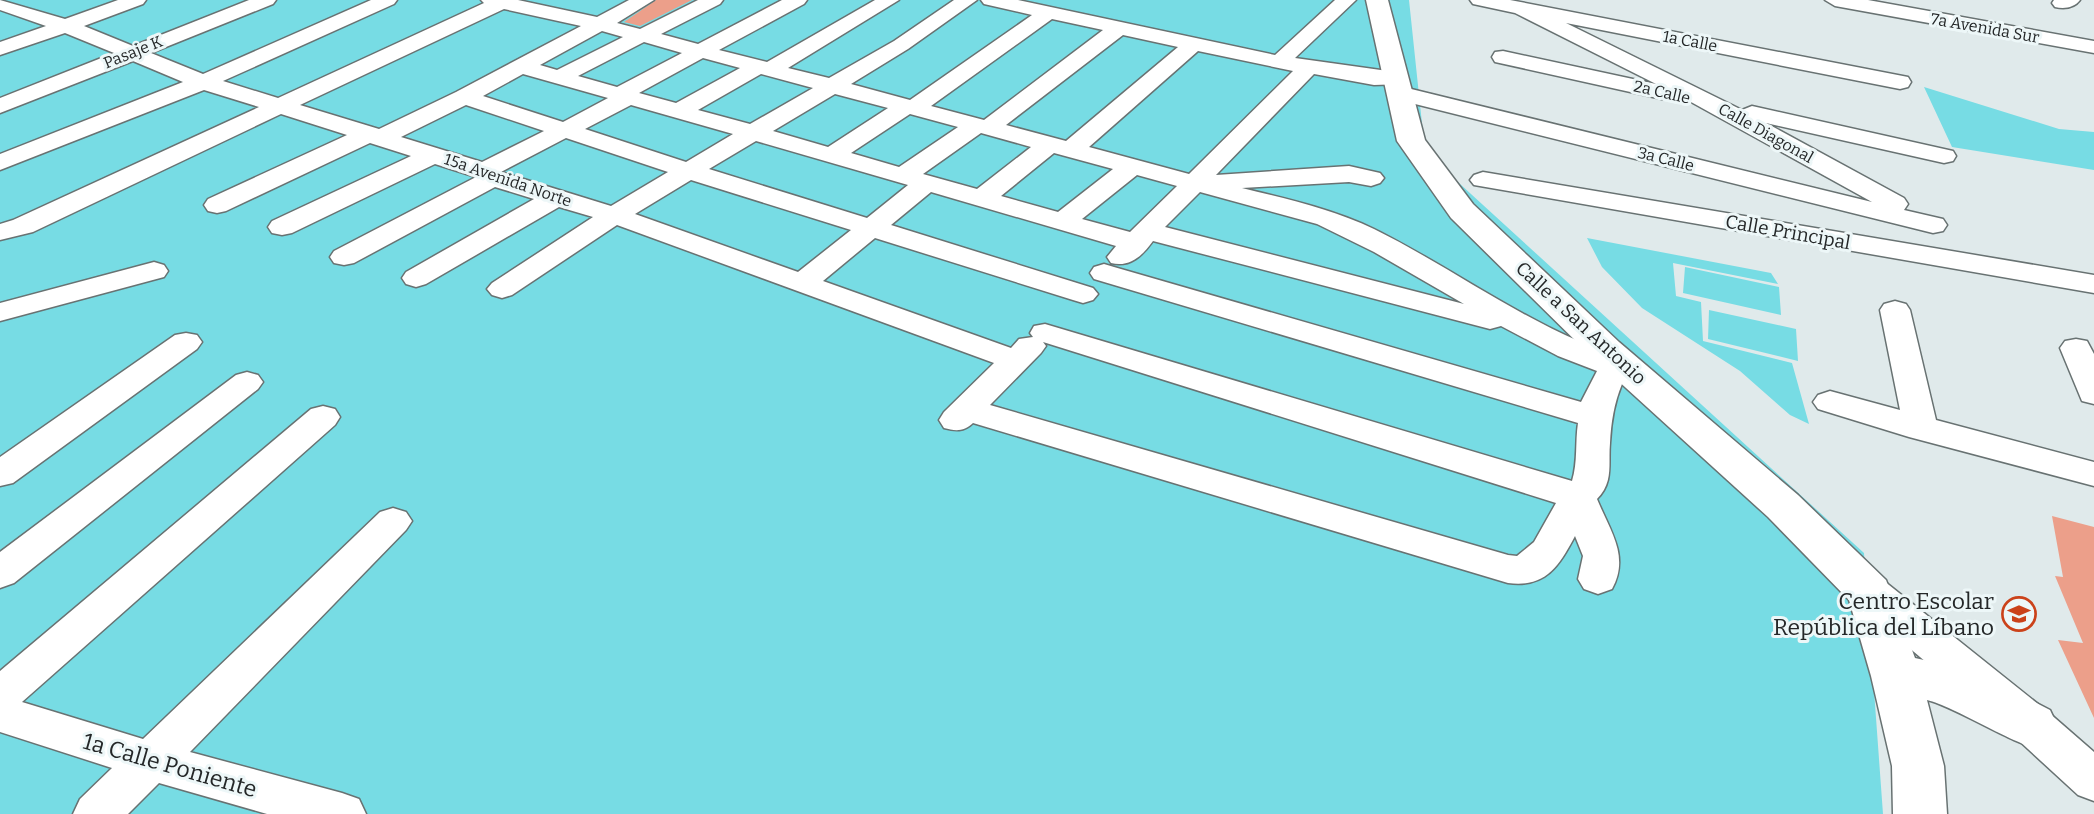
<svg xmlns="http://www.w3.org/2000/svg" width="2094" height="814" viewBox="0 0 2094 814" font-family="Bitter,serif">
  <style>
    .green { fill: #77dce4 }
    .building { fill: #ec9f8a }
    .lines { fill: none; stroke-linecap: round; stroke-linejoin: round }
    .street-casing { stroke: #687272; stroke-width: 3 }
    .secondary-casing { stroke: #687272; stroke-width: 3 }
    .street { fill: #fff; fill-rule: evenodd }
    .secondary { fill: #fff; fill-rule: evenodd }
    .labels { text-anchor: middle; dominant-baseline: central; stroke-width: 6; stroke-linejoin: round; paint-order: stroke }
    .far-street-label { font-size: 16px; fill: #242728; stroke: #edf7f8 }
    .street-label { font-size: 19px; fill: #242728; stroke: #edf7f8 }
    .near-poi-label { font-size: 23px; fill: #242728; stroke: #edf7f8; text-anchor: end }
    .near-street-label { font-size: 23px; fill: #242728; stroke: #edf7f8 }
  </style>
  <rect width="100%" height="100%" fill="#e0eaeb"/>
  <path class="green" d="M 0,0 L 1409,0 L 1425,152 L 1864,553 L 1883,814 L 0,814 Z
    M 1924,87 L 2059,129 L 2094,132 L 2094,170 L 1952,147 Z
    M 1587,238 L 1771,273 L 1778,284 L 1673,263 L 1676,296 L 1701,302 L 1703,341 L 1792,363 L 1809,424 L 1790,415 L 1740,371 L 1642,308 L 1602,267 Z
    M 1685,267 L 1779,287 L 1781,315 L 1683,293 Z
    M 1709,310 L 1796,329 L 1798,361 L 1708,339 Z"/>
  <path class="building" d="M 656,0 L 692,0 L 640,26 L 624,22 Z
    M 2052,516 L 2094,527 L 2094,718 L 2058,640 L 2083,643 L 2055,576 L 2063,577 Z"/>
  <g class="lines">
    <g class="street-casing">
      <path id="street" d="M 0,0 L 65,19 L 118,0 L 146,0 L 143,4 L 84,26 L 133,46 L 249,0 L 276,0 L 273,4 L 151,53 L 203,74 L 371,0 L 397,0 L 394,4 L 223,81 L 278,98 L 484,3 L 481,0 L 518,0 L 597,17 L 629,0 L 654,0 L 617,23 L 640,29 L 698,0 L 723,0 L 720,4 L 661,34 L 698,44 L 782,0 L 807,0 L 804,4 L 719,50 L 767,62 L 875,0 L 899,0 L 788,68 L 829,78 L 894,41 L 954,0 L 977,0 L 908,49 L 851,84 L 910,100 L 1032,15 L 984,4 L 981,0 L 1018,0 L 1275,55 L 1335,0 L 1356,0 L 1295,58 L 1395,72 L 1403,74 L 1406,79 L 1403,84 L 1374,85 L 1314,74 L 1216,175 L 1349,166 L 1380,173 L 1384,178 L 1380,183 L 1371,186 L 1349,182 L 1242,188 C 1287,199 1332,209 1374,229 C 1463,273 1542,337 1639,362 L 1644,369 L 1639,376 L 1622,384 C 1614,403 1611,423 1610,443 C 1608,464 1614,482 1597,499 C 1610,531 1630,556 1612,589 L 1598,594 L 1584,589 L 1578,579 L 1583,556 L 1575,536 C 1559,566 1546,588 1508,583 L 973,423 C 964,432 955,431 944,428 L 939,420 L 944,412 L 994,363 L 617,225 L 512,295 L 502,298 L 492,295 L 487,289 L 492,283 L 593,217 L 559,207 L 426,284 L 416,287 L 406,284 L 402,278 L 406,272 L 534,199 L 495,187 L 354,263 L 344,265 L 334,263 L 330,257 L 334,251 L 476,177 L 435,164 L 292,233 L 282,235 L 272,233 L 268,227 L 272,221 L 411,156 L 370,143 L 226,211 L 217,213 L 208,211 L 204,205 L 208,199 L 347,135 L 281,114 L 33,232 L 0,240 L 0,224 L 13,220 L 259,107 L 204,90 L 0,170 L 0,154 L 183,82 L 133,61 L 0,113 L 0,98 L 114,53 L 65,33 L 0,55 L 0,42 L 46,26 L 0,10 ZM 504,9 L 581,26 L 456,92 L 379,129 L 300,105 ZM 1052,19 L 1103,30 L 984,120 L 931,106 ZM 602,31 L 623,37 L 557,70 L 540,65 ZM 1123,35 L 1178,47 L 1066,141 L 1006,125 ZM 644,42 L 682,53 L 617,87 L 578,76 ZM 1198,51 L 1293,71 L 1189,174 L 1089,147 ZM 703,58 L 740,68 L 676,103 L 639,93 ZM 523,74 L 608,98 L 563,122 L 483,96 ZM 761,74 L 813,88 L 750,124 L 698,110 ZM 835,94 L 888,108 L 828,147 L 773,131 ZM 466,105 L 544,131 L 482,162 L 401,137 ZM 631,105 L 733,134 L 686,162 L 585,129 ZM 910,114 L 958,127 L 899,167 L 851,153 ZM 981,133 L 1031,147 L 977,189 L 923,174 ZM 566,138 L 668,172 L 611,206 L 501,172 ZM 756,141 L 908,185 L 867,218 L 709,169 ZM 1054,153 L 1113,169 L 1058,212 L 1001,196 ZM 1137,175 L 1177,186 L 1130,232 L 1082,219 ZM 691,180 L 851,230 L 798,272 L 635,214 ZM 931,192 L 1116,246 L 1107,257 L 1111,263 C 1130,268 1143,255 1153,241 L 1490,329 L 1501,326 L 1558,356 L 1597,371 L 1581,402 L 1114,267 L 1104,264 L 1094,267 L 1090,273 L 1094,279 L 1578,423 C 1575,442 1578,462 1572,481 L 1045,324 L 1034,326 L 1030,333 L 1033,337 L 1019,339 L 1011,348 L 823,281 L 875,238 L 1073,300 L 1083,303 L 1093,300 L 1098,294 L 1093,288 L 891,225 ZM 1200,192 L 1317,224 L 1374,252 L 1464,304 L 1165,227 ZM 1043,342 L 1556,503 L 1534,542 L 1517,556 L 1508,555 L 990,405 L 1041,353 L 1046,346 Z
        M 1470,0 L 1510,0 L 1908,77 L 1911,82 L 1908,87 L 1900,89 L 1566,23 L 1742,110 L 1752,106 L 1953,151 L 1956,156 L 1953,161 L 1944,163 L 1766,123 L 1904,198 L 1908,204 L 1904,210 L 1943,219 L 1947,225 L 1943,231 L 1933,233 L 1391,98 L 1388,93 L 1391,88 L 1399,86 L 1872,202 L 1673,92 L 1670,97 L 1662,99 L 1495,62 L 1492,57 L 1495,52 L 1503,51 L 1656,84 L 1515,13 L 1473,4 Z
        M 1825,0 L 1868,0 L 2094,41 L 2094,53 L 1835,6 Z
        M 2054,0 L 2080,0 C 2074,8 2064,9 2055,7 L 2052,3 Z
        M 1483,172 L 2094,275 L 2094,293 L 1474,185 L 1470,180 L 1474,175 Z
        M 154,262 L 164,265 L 168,271 L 164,277 L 0,321 L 0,303 Z
        M 1895,301 L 1906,304 L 1910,310 L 1936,420 L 2094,462 L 2094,486 L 1909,437 L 1818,409 L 1813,402 L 1818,395 L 1830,391 L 1900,410 L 1880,310 L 1884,304 Z
        M 186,333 L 197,335 L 202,342 L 197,349 L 13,483 L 0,486 L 0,457 L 175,335 Z
        M 2076,339 L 2087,341 L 2094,354 L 2094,404 L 2082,401 L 2060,348 L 2065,341 Z
        M 247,372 L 258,375 L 263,382 L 258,389 L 14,583 L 0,588 L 0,552 L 236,375 Z
        M 323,406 L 335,409 L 340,417 L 335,425 L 22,702 L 143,739 L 380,512 L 393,508 L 406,512 L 412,521 L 406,530 L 190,752 L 342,793 L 359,799 L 366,814 L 267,814 L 159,783 L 128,814 L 73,814 L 80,799 L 112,768 L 0,732 L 0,671 L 311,409 Z
        M 1870,577 L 1884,581 L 2048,712 L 2094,752 L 2094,801 L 2078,795 L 2016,738 L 1856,603 L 1850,592 L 1856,581 Z"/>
    </g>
    <g class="secondary-casing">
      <path id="secondary" d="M 1366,0 L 1388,0 L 1425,140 L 1473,204 L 1619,342 L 1798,495 L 1886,580 L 1915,658 L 1951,666 L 2000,684 L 2050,710 L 2057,725 L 2050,740 C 2045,742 2039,745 2034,746 C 2020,748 1954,706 1927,700 L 1944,766 L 1947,814 L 1893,814 L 1892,766 L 1871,676 L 1849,600 L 1768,517 L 1593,358 L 1451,218 L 1397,141 Z"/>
    </g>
    <use href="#street" class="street"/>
    <use href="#secondary" class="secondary"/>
  </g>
  <defs>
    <g id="school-ring" transform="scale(1.75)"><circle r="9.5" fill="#edf7f8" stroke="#cb421a" stroke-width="1.5"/><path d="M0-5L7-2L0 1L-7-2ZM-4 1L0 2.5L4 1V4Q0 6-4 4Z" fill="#cb421a"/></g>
  </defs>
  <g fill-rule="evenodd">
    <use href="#school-ring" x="2019" y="614"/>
  </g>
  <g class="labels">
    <g class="far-street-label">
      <text transform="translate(1985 28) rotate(10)">7a Avenida Sur</text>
      <text transform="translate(1690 41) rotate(11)">1a Calle</text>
      <text transform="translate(133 52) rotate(-22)">Pasaje K</text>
      <text transform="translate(1662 92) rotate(13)">2a Calle</text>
      <text transform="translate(1766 133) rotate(29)">Calle Diagonal</text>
      <text transform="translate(1666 159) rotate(14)">3a Calle</text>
      <text transform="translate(508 180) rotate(19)">15a Avenida Norte</text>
    </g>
    <g class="street-label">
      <text transform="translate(1788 232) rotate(10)">Calle Principal</text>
      <text transform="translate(1581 323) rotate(43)">Calle a San Antonio</text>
    </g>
    <g class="near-poi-label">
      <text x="1994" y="601">Centro Escolar<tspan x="1994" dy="26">República del Líbano</tspan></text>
    </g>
    <g class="near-street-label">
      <text transform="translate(170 765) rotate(16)">1a Calle Poniente</text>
    </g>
  </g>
</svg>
